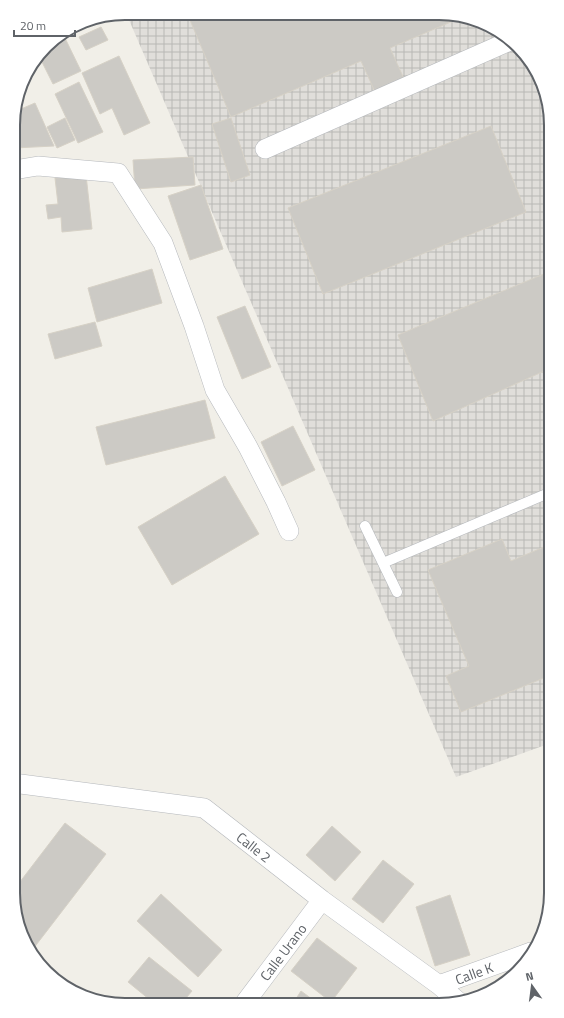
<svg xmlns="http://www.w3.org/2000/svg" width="564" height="1018" viewBox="0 0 564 1018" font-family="'Titillium Web',sans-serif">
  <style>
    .industrial { fill: url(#industrial-grid) }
    .building { fill: #cccac5; stroke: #d6d1c6 }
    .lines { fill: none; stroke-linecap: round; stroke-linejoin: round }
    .service-casing { stroke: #b5b8bc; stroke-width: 11 }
    .minor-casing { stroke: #b5b8bc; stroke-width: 20 }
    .service { stroke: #fff; stroke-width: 10 }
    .minor { stroke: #fff; stroke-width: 19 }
    .labels { text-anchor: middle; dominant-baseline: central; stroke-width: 3.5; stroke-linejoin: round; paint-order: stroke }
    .street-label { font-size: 14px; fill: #5f6368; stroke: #fff }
    .rim { fill: none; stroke: #5f6368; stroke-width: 2 }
  </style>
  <defs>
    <pattern id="industrial-grid" width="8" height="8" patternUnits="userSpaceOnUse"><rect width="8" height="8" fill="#e0deda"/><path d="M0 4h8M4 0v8" fill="none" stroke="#b9b8b5"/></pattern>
  </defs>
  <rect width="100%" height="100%" fill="#f1efe8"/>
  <path class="industrial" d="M 126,13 L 461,15 L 513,41 L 545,89 L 551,125 L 551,743 L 456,777 Z"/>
  <path class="building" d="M 187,13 L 450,15 L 453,21 L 390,48 L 405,81 L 376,94 L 361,61 L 231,117 Z
    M 101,27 L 108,40 L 86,50 L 79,37 Z
    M 63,34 L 81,71 L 53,84 L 39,56 L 51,41 Z
    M 119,56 L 150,123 L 124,135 L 112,108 L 100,114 L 82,73 Z
    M 79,82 L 103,132 L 78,143 L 55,94 Z
    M 35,103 L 54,146 L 14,148 L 14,112 Z
    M 65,118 L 75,140 L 57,148 L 47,127 Z
    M 231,118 L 250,175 L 231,182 L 212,124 Z
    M 491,126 L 526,212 L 323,294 L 288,208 Z
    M 193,157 L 195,185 L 135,189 L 133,160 Z
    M 86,175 L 92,229 L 62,232 L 61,217 L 48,219 L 46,205 L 58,204 L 55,178 Z
    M 201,185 L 223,249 L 190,260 L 168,196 Z
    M 152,269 L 162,303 L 97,322 L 88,288 Z
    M 551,271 L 551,368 L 433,421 L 398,335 Z
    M 245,306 L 271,367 L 242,379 L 217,317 Z
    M 95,322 L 102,346 L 55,359 L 48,334 Z
    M 205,400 L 215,438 L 106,465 L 96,427 Z
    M 293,426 L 315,470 L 282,486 L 261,442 Z
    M 225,476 L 259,534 L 172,585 L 138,527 Z
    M 502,539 L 511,561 L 551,544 L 551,675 L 461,712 L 446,676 L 469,666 L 428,570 Z
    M 65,823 L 106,854 L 33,949 L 19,929 L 13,891 Z
    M 332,826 L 361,852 L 335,881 L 306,855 Z
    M 383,860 L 414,884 L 383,923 L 352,899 Z
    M 161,894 L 222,950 L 198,977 L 137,921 Z
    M 450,895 L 470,955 L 435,966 L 416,907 Z
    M 317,938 L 357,968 L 331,1002 L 291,971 Z
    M 149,957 L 192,991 L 181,1004 L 155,1004 L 128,982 Z
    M 301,991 L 320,1005 L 292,1005 Z"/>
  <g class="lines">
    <g class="service-casing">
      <path id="service" d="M 365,526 L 397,592
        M 383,563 L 551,492"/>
    </g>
    <g class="minor-casing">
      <path id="minor" d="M 265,149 L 512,40
        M 14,170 L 38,166 L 118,173 L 163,243 L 194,326 L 215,390 L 248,447 L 276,502 L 289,531
        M 13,783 L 204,808 L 322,900 L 439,985 L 459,1002
        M 439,985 L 531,952
        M 244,1004 L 322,900"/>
    </g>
    <use href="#service" class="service"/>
    <use href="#minor" class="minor"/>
  </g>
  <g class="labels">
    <g class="street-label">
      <text transform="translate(254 847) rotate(38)">Calle 2</text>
      <text transform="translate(283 952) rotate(-53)">Calle Urano</text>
      <text transform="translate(474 973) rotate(-20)">Calle K</text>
    </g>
  </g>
  <path d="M0 0H564V1018H0ZM125 20H439A105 105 0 0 1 544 125V893A105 105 0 0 1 439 998H125A105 105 0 0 1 20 893V125A105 105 0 0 1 125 20Z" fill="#fff" fill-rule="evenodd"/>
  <path class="rim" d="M125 20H439A105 105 0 0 1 544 125V893A105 105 0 0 1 439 998H125A105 105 0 0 1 20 893V125A105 105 0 0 1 125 20Z"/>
  <g transform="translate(532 986) rotate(346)" stroke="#ffffff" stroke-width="3" paint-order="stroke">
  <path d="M0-3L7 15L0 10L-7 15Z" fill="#5f6368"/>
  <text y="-6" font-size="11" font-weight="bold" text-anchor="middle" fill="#5f6368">N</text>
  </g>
  <path d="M14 30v6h61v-6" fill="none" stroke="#5f6368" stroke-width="2"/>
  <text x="20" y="30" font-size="12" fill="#5f6368" stroke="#ffffff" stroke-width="3" paint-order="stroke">20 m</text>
</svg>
